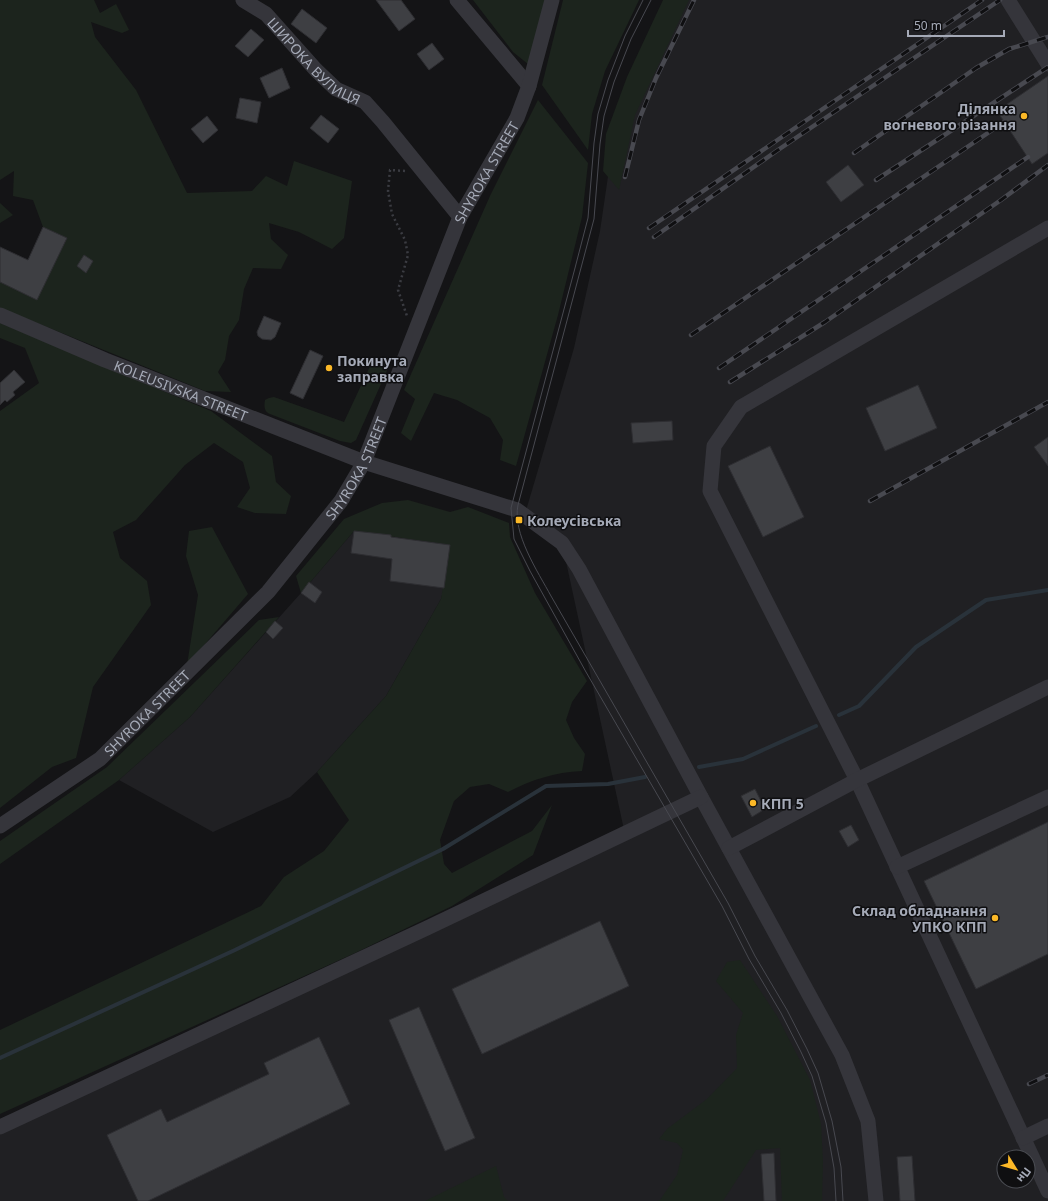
<svg xmlns="http://www.w3.org/2000/svg" width="1048" height="1201" viewBox="0 0 1048 1201" font-family="'Noto Sans',sans-serif">
  <style>
    .built { fill: #202023; fill-rule: evenodd }
    .green { fill: #1c241d }
    .lines { fill: none; stroke-linecap: round; stroke-linejoin: round }
    .stream { stroke: #29323a; stroke-width: 4 }
    .building { fill: #3e3f43; stroke: #2e2e32 }
    .path { stroke: #3b3c42; stroke-width: 2.5; stroke-dasharray: 2 3; stroke-linecap: butt }
    .minor { stroke: #35353b; stroke-width: 15 }
    .tram { stroke: #484950; stroke-width: 1 }
    .rail-casing { stroke: #484950; stroke-width: 4.5 }
    .rail { stroke: #0f0f11; stroke-width: 3; stroke-dasharray: 9; stroke-linecap: butt }
    .poi-dot { fill: #fbb827; stroke: #0f0f11; stroke-width: 1.5 }
    .labels { text-anchor: middle; dominant-baseline: central; stroke-width: 3; stroke-linejoin: round; paint-order: stroke }
    .street-label { font-size: 14px; fill: #a5aab7; stroke: #0f0f11 }
    .poi-label { font-size: 14px; font-weight: bold; fill: #a5aab7; stroke: #0f0f11; text-anchor: start }
  </style>
  <rect width="100%" height="100%" fill="#141416"/>
  <path class="built" d="M 679,0 L 1048,0 L 1048,1201 L 0,1201 L 0,1119 L 357,963 L 626,839 L 562,543 L 525,514 L 574,348 L 600,231 L 616,122 ZM 1004,1157 L 1028,1157 L 1028,1181 L 1004,1181 Z
    M 354,531 L 450,545 L 444,588 L 441,599 L 386,696 L 317,772 L 290,797 L 213,832 L 119,780 L 190,717 L 301,593 Z"/>
  <path class="green" d="M 0,0 L 94,0 L 100,13 L 116,4 L 129,30 L 122,33 L 91,22 L 95,37 L 136,90 L 187,193 L 252,191 L 266,176 L 287,186 L 294,161 L 352,181 L 344,238 L 332,249 L 299,232 L 269,223 L 271,239 L 288,255 L 281,269 L 253,268 L 244,289 L 239,320 L 229,336 L 225,360 L 218,372 L 231,392 L 205,391 L 0,308 L 0,282 L 37,299 L 67,238 L 43,227 L 33,200 L 13,196 L 14,171 L 0,180 Z
    M 473,0 L 545,0 L 528,64 L 513,52 Z
    M 563,0 L 639,0 L 605,71 L 592,114 L 588,150 L 542,85 Z
    M 663,0 L 689,0 L 635,115 L 619,190 L 603,171 L 606,134 L 627,77 Z
    M 538,100 L 588,163 L 582,217 L 558,315 L 516,466 L 500,460 L 503,440 L 490,418 L 457,400 L 434,393 L 411,441 L 401,433 L 415,399 L 404,390 L 490,196 Z
    M 0,203 L 13,215 L 0,223 Z
    M 0,323 L 211,411 L 272,456 L 276,482 L 291,496 L 286,514 L 255,513 L 237,507 L 250,488 L 243,462 L 214,443 L 185,465 L 136,520 L 113,532 L 120,558 L 147,581 L 151,605 L 93,687 L 76,758 L 52,767 L 0,808 L 0,411 L 39,383 L 25,348 L 0,338 Z
    M 387,360 L 389,366 L 356,440 L 351,443 L 340,441 L 270,414 C 264,412 264,406 265,400 L 269,398 L 274,397 L 344,422 L 372,362 Z
    M 408,500 L 450,512 L 468,507 L 509,523 L 510,537 L 535,593 L 587,681 L 572,702 L 566,720 L 574,738 L 585,754 L 582,771 C 555,772 531,780 508,792 L 489,784 L 470,787 L 454,801 L 440,840 L 444,864 L 452,873 L 532,831 L 552,805 L 533,855 L 452,906 L 355,953 L 0,1114 L 0,1030 L 261,906 L 284,877 L 324,851 L 349,820 L 317,772 L 386,696 L 441,599 L 450,545 L 354,531 L 301,593 L 296,576 L 344,519 L 382,503 Z
    M 212,527 L 248,594 L 187,665 L 198,595 L 186,556 L 189,531 Z
    M 279,617 L 190,717 L 119,780 L 0,864 L 0,841 L 107,767 L 259,620 Z
    M 740,960 L 777,1016 L 810,1080 L 821,1124 L 823,1162 L 822,1201 L 782,1201 L 780,1148 L 756,1150 L 723,1201 L 657,1201 L 660,1200 L 677,1175 L 683,1150 L 677,1143 L 659,1139 L 667,1129 L 707,1099 L 737,1068 L 736,1035 L 743,1013 L 716,981 L 727,962 Z
    M 496,1166 L 504,1197 L 508,1201 L 425,1201 Z"/>
  <g class="lines">
    <path class="stream" d="M 839,715 L 859,706 L 916,647 L 986,600 L 1048,590
      M 699,767 L 743,759 L 816,726
      M 0,1058 L 235,950 L 443,849 L 546,786 L 608,784 L 645,777"/>
  </g>
  <path class="building" d="M 376,0 L 401,0 L 415,19 L 399,31 Z
    M 302,9 L 327,28 L 316,43 L 291,24 Z
    M 251,29 L 264,40 L 248,57 L 235,46 Z
    M 432,43 L 444,59 L 429,70 L 417,54 Z
    M 282,68 L 290,88 L 269,98 L 260,78 Z
    M 1048,76 L 1048,153 L 1032,164 L 997,111 Z
    M 240,98 L 261,102 L 257,123 L 236,118 Z
    M 321,115 L 339,129 L 328,143 L 310,128 Z
    M 207,116 L 218,130 L 203,143 L 191,129 Z
    M 848,165 L 864,185 L 841,202 L 826,182 Z
    M 43,227 L 67,238 L 37,300 L 0,282 L 0,247 L 28,260 Z
    M 84,255 L 93,261 L 86,273 L 77,266 Z
    M 264,316 L 281,323 L 275,337 L 271,340 L 262,339 L 258,336 L 257,332 Z
    M 310,350 L 323,356 L 303,399 L 290,393 Z
    M 14,370 L 25,382 L 13,392 L 15,395 L 7,402 L 5,400 L 0,405 L 0,383 Z
    M 918,385 L 937,428 L 885,451 L 866,408 Z
    M 672,421 L 673,440 L 633,443 L 631,423 Z
    M 1048,437 L 1048,466 L 1034,447 Z
    M 770,446 L 804,517 L 763,537 L 728,466 Z
    M 354,531 L 391,535 L 391,537 L 450,545 L 444,588 L 390,581 L 392,559 L 351,553 Z
    M 309,582 L 322,592 L 315,603 L 301,593 Z
    M 275,621 L 283,628 L 273,639 L 266,632 Z
    M 755,789 L 765,809 L 752,817 L 741,796 Z
    M 1048,822 L 1048,954 L 976,989 L 924,881 Z
    M 851,825 L 859,840 L 848,847 L 839,831 Z
    M 600,921 L 629,986 L 482,1054 L 452,989 Z
    M 419,1007 L 475,1138 L 445,1151 L 389,1020 Z
    M 319,1037 L 350,1104 L 148,1201 L 138,1201 L 107,1135 L 161,1109 L 167,1122 L 269,1074 L 264,1063 Z
    M 774,1153 L 776,1201 L 764,1201 L 761,1154 Z
    M 912,1156 L 915,1201 L 900,1201 L 897,1157 Z"/>
  <g class="lines">
    <path class="path" d="M 405,171 L 390,170 L 388,191 L 392,214 L 405,240 L 408,255 L 398,290 L 407,316"/>
    <g class="minor">
      <path id="s1" d="M 243,0 L 266,14 L 316,70 L 336,89 L 365,102 L 383,122 L 460,217"/>
      <path d="M 457,0 L 529,86"/>
      <path d="M 1008,0 L 1048,64"/>
      <path d="M 1048,228 L 741,407 L 714,446 L 710,491 L 857,780 L 1048,1191"/>
      <path id="s2" d="M 0,315 L 105,360 L 364,462 L 517,510 L 562,543 L 579,569 L 701,797 L 842,1055 L 868,1121 L 876,1201"/>
      <path id="s3" d="M 0,826 L 100,759 L 268,592 L 341,501 L 364,462 L 460,217 L 517,118 L 529,86 L 552,0"/>
      <path d="M 729,848 L 857,780 L 1048,687"/>
      <path d="M 897,867 L 1048,797"/>
      <path d="M 0,1127 L 427,928 L 701,797"/>
      <path d="M 1023,1138 L 1048,1126"/>
    </g>
    <path class="tram" d="M 643,0 L 625,36 L 608,80 L 598,114 L 594,143 L 588,218 L 575,268 L 511,508 L 514,539 L 530,571 L 586,672 L 722,906 L 749,959 L 781,1013 L 801,1052 L 812,1076 L 826,1123 L 834,1168 L 836,1201
      M 651,0 L 631,39 L 614,82 L 604,116 L 600,144 L 594,219 L 518,505 C 512,533 538,572 551,596 L 728,903 L 755,956 L 787,1010 L 807,1049 L 818,1073 L 832,1121 L 841,1167 L 843,1201"/>
    <g class="rail-casing">
      <path id="rail" d="M 854,153 L 976,68 L 1009,49 L 1048,37
        M 625,177 L 639,120 L 656,78 L 694,0
        M 876,180 L 1048,67
        M 649,228 L 982,0
        M 654,237 L 778,150 L 1000,0
        M 691,335 L 1004,122
        M 719,368 L 1028,157
        M 730,382 L 825,322 L 1001,200 L 1048,165
        M 870,501 L 1048,402
        M 1029,1084 L 1048,1075"/>
    </g>
    <use href="#rail" class="rail"/>
  </g>
  <g class="poi-dot">
    <circle cx="1024" cy="116" r="4"/>
    <circle cx="329" cy="368" r="4"/>
    <rect x="515" y="516" width="8" height="8" rx="2"/>
    <circle cx="753" cy="803" r="4"/>
    <circle cx="995" cy="918" r="4"/>
  </g>
  <g class="labels">
    <g class="street-label">
      <text stroke="none"><textPath href="#s1" startOffset="95">ШИРОКА ВУЛИЦЯ</textPath></text>
      <text stroke="none"><textPath href="#s3" startOffset="834">SHYROKA STREET</textPath></text>
      <text stroke="none"><textPath href="#s2" startOffset="196">KOLEUSIVSKA STREET</textPath></text>
      <text stroke="none"><textPath href="#s3" startOffset="510">SHYROKA STREET</textPath></text>
      <text stroke="none"><textPath href="#s3" startOffset="186">SHYROKA STREET</textPath></text>
    </g>
    <g class="poi-label">
      <text x="1016" y="108" text-anchor="end">Ділянка<tspan x="1016" dy="16">вогневого різання</tspan></text>
      <text x="337" y="360">Покинута<tspan x="337" dy="16">заправка</tspan></text>
      <text x="527" y="520">Колеусівська</text>
      <text x="761" y="803">КПП 5</text>
      <text x="987" y="910" text-anchor="end">Склад обладнання<tspan x="987" dy="16">УПКО КПП</tspan></text>
    </g>
  </g>
  <g transform="translate(1016 1169) rotate(127)"><circle r="19" fill="#0f0f11" stroke="#4b4d53"/>
  <path d="M0-3L7 15L0 10L-7 15Z" fill="#fbb827"/>
  <text y="-6" font-size="11" font-weight="bold" text-anchor="middle" fill="#a5aab7">Пн</text>
  </g>
  <path d="M908 30v6h96v-6" fill="none" stroke="#a5aab7" stroke-width="2"/>
  <text x="914" y="30" font-size="12" fill="#a5aab7" stroke="#0f0f11" stroke-width="3" paint-order="stroke">50 m</text>
</svg>
